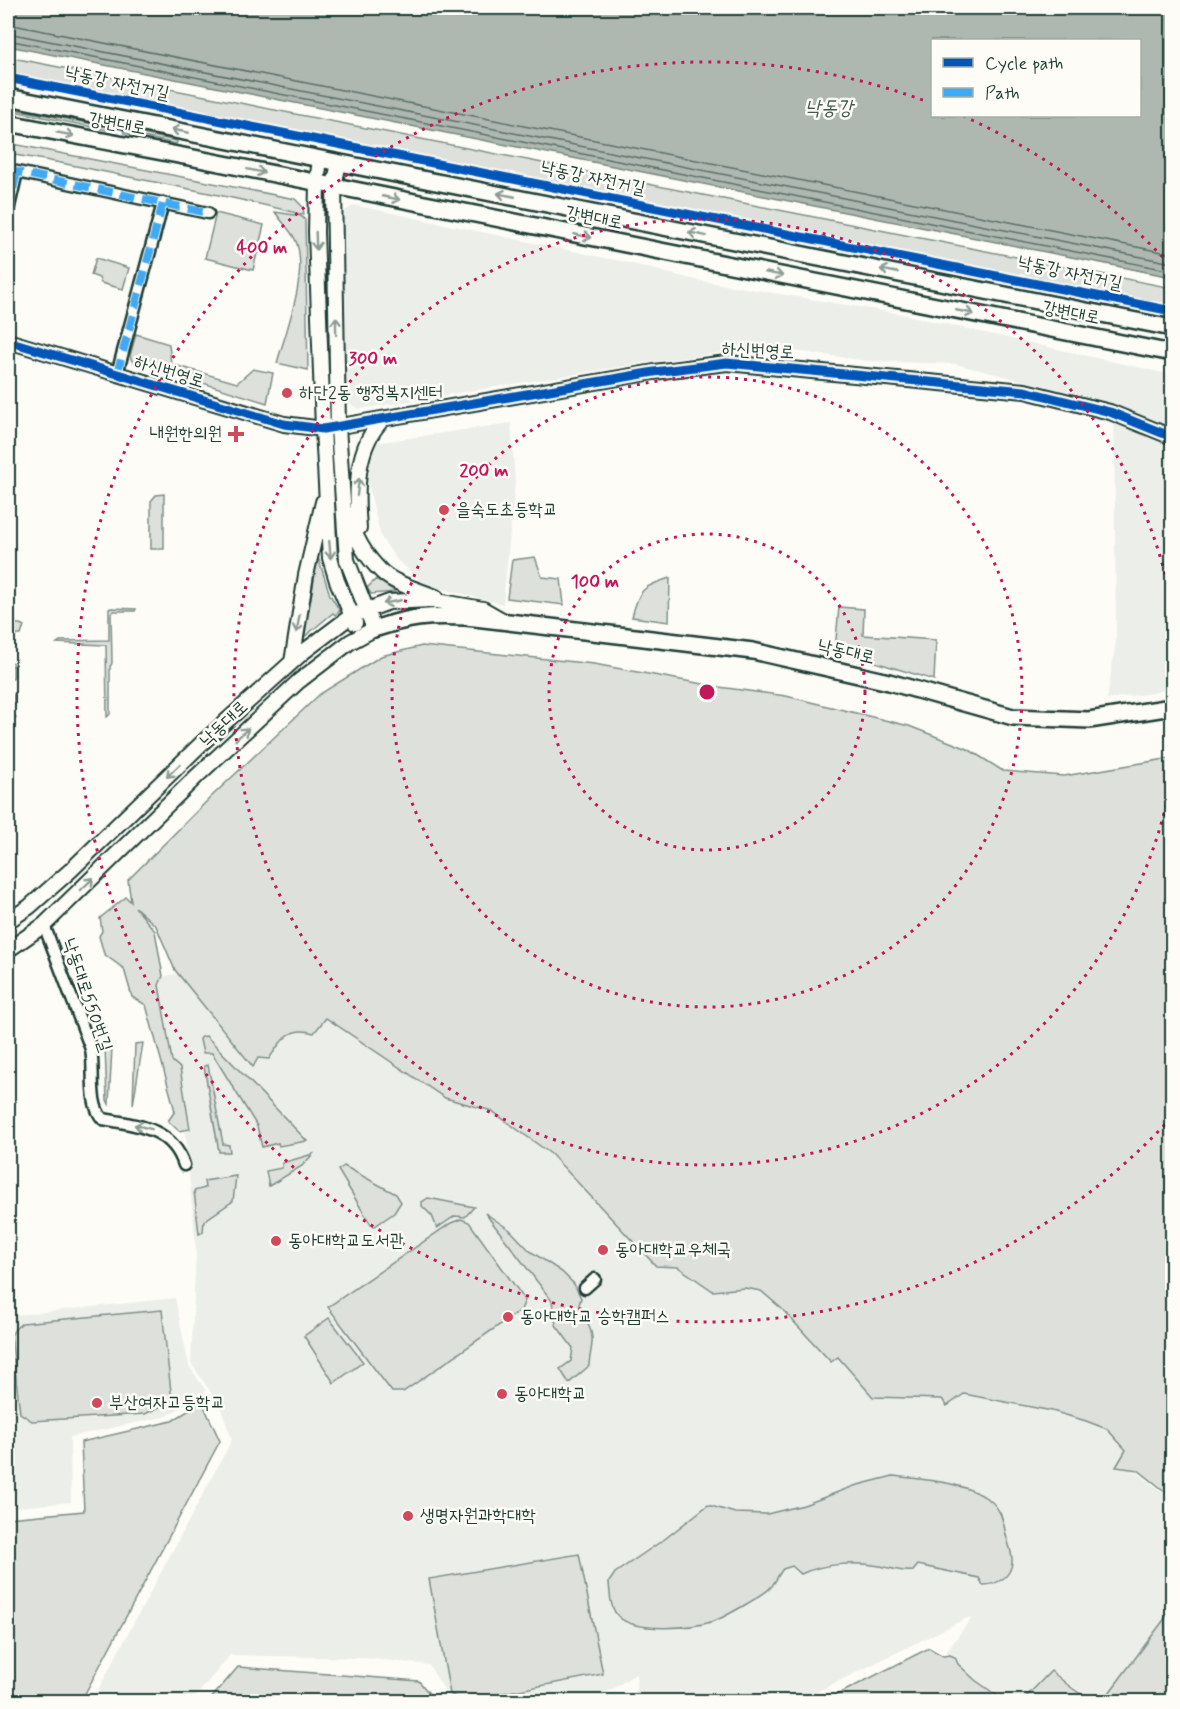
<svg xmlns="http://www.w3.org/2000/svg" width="1180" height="1709" viewBox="0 0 1180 1709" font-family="Mynerve,'Poor Story',sans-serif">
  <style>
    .built { fill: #eceee9 }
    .green { fill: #dde0db; stroke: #7e8e88; stroke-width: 1.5 }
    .water { fill: #aeb8b1; stroke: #75877f; stroke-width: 1.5; fill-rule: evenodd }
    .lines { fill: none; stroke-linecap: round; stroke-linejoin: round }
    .shore { stroke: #586e66; stroke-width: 1.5 }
    .minor-casing { stroke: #1f3d34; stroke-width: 15 }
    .tertiary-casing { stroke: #1f3d34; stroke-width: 18 }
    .secondary-casing { stroke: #1f3d34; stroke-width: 20 }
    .minor { stroke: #fdfcf7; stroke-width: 10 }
    .tertiary { stroke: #fdfcf7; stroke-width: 14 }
    .secondary { stroke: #fdfcf7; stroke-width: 15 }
    .quiet { stroke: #3fa9f5; stroke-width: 8; stroke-dasharray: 15 8; stroke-linecap: butt }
    .cycleway-casing { stroke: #fdfcf7; stroke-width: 13 }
    .cycleway { stroke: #0057b8; stroke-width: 9 }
    .oneway { stroke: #8e9c96 }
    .ring { fill: none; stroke: #c2185b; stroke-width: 3; stroke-dasharray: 3 6 }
    .poi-dot { fill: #d1495b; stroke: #fdfcf7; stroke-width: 2 }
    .labels { text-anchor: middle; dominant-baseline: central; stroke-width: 5; stroke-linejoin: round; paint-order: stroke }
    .street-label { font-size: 18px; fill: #1f3d34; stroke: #fdfcf7 }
    .poi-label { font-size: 18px; fill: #1f3d34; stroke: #fdfcf7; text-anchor: start }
    .water-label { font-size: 20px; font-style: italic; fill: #435c53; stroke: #fdfcf7 }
    .centre { fill: #c2185b; stroke: #fdfcf7; stroke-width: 3 }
    .ring-label { font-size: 18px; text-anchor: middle; font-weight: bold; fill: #c2185b; stroke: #fdfcf7; stroke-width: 5; stroke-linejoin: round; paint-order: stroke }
  </style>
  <rect width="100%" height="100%" fill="#fdfcf7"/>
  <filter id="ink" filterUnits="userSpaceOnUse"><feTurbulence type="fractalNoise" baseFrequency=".0167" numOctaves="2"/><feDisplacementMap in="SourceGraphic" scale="12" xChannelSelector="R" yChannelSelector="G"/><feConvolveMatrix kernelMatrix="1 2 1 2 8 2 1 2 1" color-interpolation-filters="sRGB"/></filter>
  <g filter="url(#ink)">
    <path class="built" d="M 354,205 L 629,263 L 695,280 L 901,314 L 1172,375 L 1172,688 L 1153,693 L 1107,699 L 1116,642 L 1114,403 L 955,364 L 869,361 L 766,347 L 644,363 L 359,409 L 347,402 L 340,241 L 345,211 Z
      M 511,423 L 515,483 L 503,604 L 426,585 L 397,560 L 381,537 L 366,476 L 375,443 Z
      M 236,958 L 966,1391 L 1055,1409 L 1110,1427 L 1130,1449 L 1120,1464 L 1141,1475 L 1172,1500 L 1172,1609 L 1106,1696 L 1097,1699 L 1087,1697 L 1051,1670 L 1021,1701 L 1006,1701 L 981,1683 L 975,1687 L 943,1656 L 971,1619 L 969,1617 L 798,1701 L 635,1701 L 637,1673 L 594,1701 L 451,1701 L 429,1665 L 365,1658 L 230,1655 L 192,1701 L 92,1701 L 232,1440 L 220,1406 L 191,1363 L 196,1249 L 185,1131 L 159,987 L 163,977 Z
      M 175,1298 L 189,1366 L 206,1391 L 167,1416 L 70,1437 L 71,1502 L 8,1508 L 8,1316 Z"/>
    <path class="green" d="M 8,57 L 1172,288 L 1172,313 L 8,83 Z
      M 8,108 L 114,128 L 115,130 L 112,131 L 8,110 Z
      M 123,130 L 177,141 L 177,142 L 176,144 L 124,133 Z
      M 8,143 L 295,199 L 303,207 L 304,215 C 248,200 191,189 134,178 C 92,169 50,160 8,154 Z
      M 275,212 L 301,216 L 305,220 L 308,370 L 277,363 C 286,331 310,270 295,239 C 290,230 281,221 275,212 Z
      M 216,213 L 264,225 L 253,270 L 205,258 Z
      M 96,258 L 129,268 L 123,289 L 101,283 L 99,278 L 91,275 Z
      M 136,334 L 169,344 L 171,364 L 237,383 L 253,369 L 273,373 L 267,403 L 132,361 L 130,356 Z
      M 164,494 L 164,549 L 151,549 L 151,501 L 156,495 Z
      M 318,557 L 330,595 L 340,611 L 335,615 L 333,613 L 304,637 Z
      M 535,557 L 542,577 L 561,579 L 564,605 L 507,598 L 512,560 Z
      M 670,578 L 669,622 L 632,617 C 639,588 643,587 670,578 Z
      M 376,579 L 393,590 L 395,592 L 371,594 L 367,588 Z
      M 839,607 L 864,609 L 863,635 L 936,640 L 934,680 L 835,650 Z
      M 111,608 L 136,609 L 135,611 L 114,611 L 111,614 L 112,663 L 110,667 L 110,714 L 107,717 L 106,645 L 57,643 L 60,641 L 109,640 L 109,609 Z
      M 8,624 L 20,624 L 24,626 L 21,635 L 8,635 Z
      M 422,646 L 594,664 L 719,687 L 786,696 L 909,726 L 968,749 L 1003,771 L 1064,776 L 1172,758 L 1172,1497 L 1138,1470 L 1116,1467 L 1126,1450 L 1107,1429 L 1086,1421 L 1052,1411 L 964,1394 L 947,1406 L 942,1399 L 873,1397 L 838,1357 L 831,1362 L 782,1309 L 761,1291 L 745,1288 L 713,1291 L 678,1267 L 656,1266 L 551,1154 L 492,1111 L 445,1098 L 326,1018 L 314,1033 C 289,1025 281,1041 269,1059 L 258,1058 L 253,1067 L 175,970 L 156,926 L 135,907 L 155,931 L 163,976 L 159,985 L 172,1061 L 180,1068 L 190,1129 L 179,1131 L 168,1121 L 175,1111 L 146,1005 L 132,997 L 124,969 L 104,954 L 99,936 L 102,931 L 100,918 L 126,897 L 131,902 L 128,880 L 212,796 L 320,694 L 381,656 Z
      M 8,649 L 10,661 L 14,664 L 14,678 L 10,680 L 10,692 L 14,695 L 13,714 L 16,718 L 9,718 L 8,715 L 9,708 L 12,708 L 12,696 L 8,695 L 8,681 L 13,677 L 13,666 L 8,664 Z
      M 206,1036 L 215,1045 L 307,1141 L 279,1146 L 278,1143 L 262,1147 L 257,1126 L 212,1053 L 203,1053 L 200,1040 L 201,1037 Z
      M 143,1043 L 133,1105 L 135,1044 Z
      M 105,1047 L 112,1047 L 109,1104 L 107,1100 Z
      M 208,1065 L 223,1144 L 229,1145 L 230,1152 L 219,1152 L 204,1066 Z
      M 313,1154 L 302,1166 L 269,1186 L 266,1171 L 282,1168 L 282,1163 Z
      M 344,1166 L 396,1194 L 401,1202 L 394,1213 L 375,1226 L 371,1225 L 338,1170 Z
      M 236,1176 L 233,1201 L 204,1221 L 203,1232 L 199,1234 L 194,1191 L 205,1188 L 204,1181 Z
      M 428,1198 L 474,1207 L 465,1217 L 455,1216 L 437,1228 L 432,1216 L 422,1206 L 422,1202 Z
      M 485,1213 L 510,1230 L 530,1251 L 562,1272 L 574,1284 L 581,1298 L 579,1305 C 584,1315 591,1326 592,1337 C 593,1346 589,1357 589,1366 L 569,1383 L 560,1369 L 571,1361 L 573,1348 L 556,1325 L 552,1301 Z
      M 461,1219 L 469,1222 L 525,1300 L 521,1310 L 403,1392 L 392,1392 L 328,1307 L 451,1223 Z
      M 162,1310 L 172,1401 L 145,1414 L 32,1421 L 20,1413 L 11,1335 L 16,1328 L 22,1323 Z
      M 329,1318 L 363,1362 L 334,1383 L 304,1336 Z
      M 202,1402 L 220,1441 L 81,1701 L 8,1701 L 8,1518 L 84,1511 L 81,1442 L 172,1421 Z
      M 893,1476 C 925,1480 961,1481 988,1499 C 1001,1508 1003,1520 1006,1535 C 1008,1543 1013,1554 1012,1562 C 1011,1578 996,1585 983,1585 L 979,1578 L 918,1565 L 913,1571 C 902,1573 891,1568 880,1566 C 856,1562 824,1563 801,1574 L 792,1566 L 783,1569 C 778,1575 775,1583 770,1588 C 764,1595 723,1618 714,1621 C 694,1628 635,1633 619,1617 C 610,1609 610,1594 609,1582 L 615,1573 L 666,1538 L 708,1505 L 735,1513 L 767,1514 L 804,1505 L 854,1486 Z
      M 579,1554 L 603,1674 L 462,1701 L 450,1694 L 429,1579 Z
      M 1172,1609 L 1172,1701 L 1022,1701 L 1051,1671 C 1067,1683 1084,1704 1106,1697 Z
      M 929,1648 L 943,1656 L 950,1655 L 955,1657 L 958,1664 L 975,1680 L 1005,1701 L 825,1701 Z
      M 238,1667 L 419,1681 L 435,1701 L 209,1701 Z"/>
    <path class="water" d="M 8,8 L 1172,8 L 1172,277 L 8,46 ZM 932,40 L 1140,40 L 1140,116 L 932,116 Z"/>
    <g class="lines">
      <path class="shore" d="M 8,24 L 1172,254
        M 8,33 L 1172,263
        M 8,40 L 1172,271"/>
      <g class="minor-casing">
        <path id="minor" d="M 8,170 L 208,213
          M 8,211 L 17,172
          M 117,374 L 163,203
          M 44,925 L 91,1049 C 95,1069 88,1105 103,1119 C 136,1125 172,1127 184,1165
          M 585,1288 L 595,1279"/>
      </g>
      <g class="tertiary-casing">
        <path id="tertiary" d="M 320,159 L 317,183 L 316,232 L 323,429 L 330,558 L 337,581 L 355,623
          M 8,341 L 284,424 L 323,429 L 654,372 L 727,363 L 1025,391 L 1110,412 L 1172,437
          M 348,514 C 354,535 365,556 381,571 C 394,584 419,590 436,597
          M 359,528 C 356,491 355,447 383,419
          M 292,662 L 306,575 L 323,502
          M 8,921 L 29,907 L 71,870 L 202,743 L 302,653 L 351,616 L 389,602 L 431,600 L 483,609 L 504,621
          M 8,950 L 44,925 L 197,776 L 299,681 L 350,642 L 374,629 L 347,560 L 338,427 L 334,186 L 339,163"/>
      </g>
      <g class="secondary-casing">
        <path id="secondary" d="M 8,97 L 1172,328
          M 8,123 L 194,158 L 1172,353
          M 374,629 C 410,617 428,615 466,617 L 753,651 L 889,682 L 1013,717 L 1089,720 L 1172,707"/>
      </g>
      <use href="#minor" class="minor"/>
      <use href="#tertiary" class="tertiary"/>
      <use href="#secondary" class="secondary"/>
      <path class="quiet" d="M 8,170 L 208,213
        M 8,211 L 17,172
        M 117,374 L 163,203"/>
      <g class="cycleway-casing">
        <path id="cycleway" d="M 8,78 L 1172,311
          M 8,341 L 284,424 L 323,429 L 654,372 L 727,363 L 1025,391 L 1110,412 L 1172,437"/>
      </g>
      <use href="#cycleway" class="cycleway"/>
    </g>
    <defs><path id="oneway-shaft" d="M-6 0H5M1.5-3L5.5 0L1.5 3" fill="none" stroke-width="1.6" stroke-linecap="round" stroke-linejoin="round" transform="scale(1.5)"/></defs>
    <g class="oneway">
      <use href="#oneway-shaft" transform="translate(180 131) rotate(-169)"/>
      <use href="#oneway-shaft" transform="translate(65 134) rotate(11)"/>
      <use href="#oneway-shaft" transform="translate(256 171) rotate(12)"/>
      <use href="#oneway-shaft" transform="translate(506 195) rotate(-169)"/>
      <use href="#oneway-shaft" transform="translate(391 198) rotate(11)"/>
      <use href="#oneway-shaft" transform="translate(697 234) rotate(-168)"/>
      <use href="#oneway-shaft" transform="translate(583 236) rotate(11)"/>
      <use href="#oneway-shaft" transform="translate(316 241) rotate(88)"/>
      <use href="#oneway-shaft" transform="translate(889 271) rotate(-169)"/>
      <use href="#oneway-shaft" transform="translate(774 274) rotate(11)"/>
      <use href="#oneway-shaft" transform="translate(965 312) rotate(11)"/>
      <use href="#oneway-shaft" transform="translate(336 326) rotate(-91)"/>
      <use href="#oneway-shaft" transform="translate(358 487) rotate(-83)"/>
      <use href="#oneway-shaft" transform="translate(330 550) rotate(85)"/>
      <use href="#oneway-shaft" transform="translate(392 602) rotate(169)"/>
      <use href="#oneway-shaft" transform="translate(298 624) rotate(100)"/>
      <use href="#oneway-shaft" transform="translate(242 734) rotate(-43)"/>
      <use href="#oneway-shaft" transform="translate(173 771) rotate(136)"/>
      <use href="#oneway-shaft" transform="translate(87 884) rotate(-44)"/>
      <use href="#oneway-shaft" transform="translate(143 1127) rotate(-166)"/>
    </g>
  </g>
  <g class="ring">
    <circle cx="707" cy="692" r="158"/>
    <circle cx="707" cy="692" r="315"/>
    <path d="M1172 778A473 473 0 1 1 1172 606"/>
    <path d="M1171 1118A630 630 0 1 1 928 102M963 116A630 630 0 0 1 1171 266"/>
  </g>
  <g class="poi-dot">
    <circle cx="287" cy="393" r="6"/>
    <path d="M233 425h6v6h6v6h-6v6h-6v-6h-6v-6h6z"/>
    <circle cx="444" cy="510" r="6"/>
    <circle cx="276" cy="1241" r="6"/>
    <circle cx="603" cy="1250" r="6"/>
    <circle cx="508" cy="1317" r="6"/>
    <circle cx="502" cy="1394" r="6"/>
    <circle cx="97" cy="1403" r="6"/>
    <circle cx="408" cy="1516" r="6"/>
  </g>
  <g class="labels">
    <g class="street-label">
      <text transform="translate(117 83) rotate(12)">낙동강 자전거길</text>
      <text transform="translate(117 124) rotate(10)">강변대로</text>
      <text transform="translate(593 178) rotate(12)">낙동강 자전거길</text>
      <text transform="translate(594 218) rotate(11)">강변대로</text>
      <text transform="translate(1070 273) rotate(12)">낙동강 자전거길</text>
      <text transform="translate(1071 313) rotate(11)">강변대로</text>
      <text transform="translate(758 351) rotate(3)">하신번영로</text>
      <text transform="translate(169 372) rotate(17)">하신번영로</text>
      <text transform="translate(846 652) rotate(13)">낙동대로</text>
      <text transform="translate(224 724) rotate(-43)">낙동대로</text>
      <text transform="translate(87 995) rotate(71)">낙동대로550번길</text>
    </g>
    <g class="poi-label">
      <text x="299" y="393">하단2동 행정복지센터</text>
      <text x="222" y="434" text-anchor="end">내원한의원</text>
      <text x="456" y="510">을숙도초등학교</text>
      <text x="288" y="1241">동아대학교도서관</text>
      <text x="615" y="1250">동아대학교우체국</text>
      <text x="520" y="1317">동아대학교 승학캠퍼스</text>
      <text x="514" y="1394">동아대학교</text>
      <text x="109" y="1403">부산여자고등학교</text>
      <text x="420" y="1516">생명자원과학대학</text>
    </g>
    <g class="water-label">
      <text x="829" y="108">낙동강</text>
    </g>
  </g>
  <circle cx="707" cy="692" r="9" class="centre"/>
  <g class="ring-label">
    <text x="262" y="253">400 m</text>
    <text x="373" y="364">300 m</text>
    <text x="484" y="476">200 m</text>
    <text x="595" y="587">100 m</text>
  </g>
  <rect width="1180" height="1709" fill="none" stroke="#fdfcf7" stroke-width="30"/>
  <rect x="15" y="15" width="1150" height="1679" fill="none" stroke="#1f3d34" stroke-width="2" filter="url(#ink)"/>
  <rect x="931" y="39" width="210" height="78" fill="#fdfcf7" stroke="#a4b0a9" stroke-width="1.5"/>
  <rect x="943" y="58" width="30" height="9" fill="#0057b8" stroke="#a4b0a9" stroke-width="1.5"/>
  <text x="985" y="69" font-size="18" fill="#1f3d34">Cycle path</text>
  <rect x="943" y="88" width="30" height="9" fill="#3fa9f5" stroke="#a4b0a9" stroke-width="1.5"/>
  <text x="985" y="99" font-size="18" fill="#1f3d34">Path</text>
</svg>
